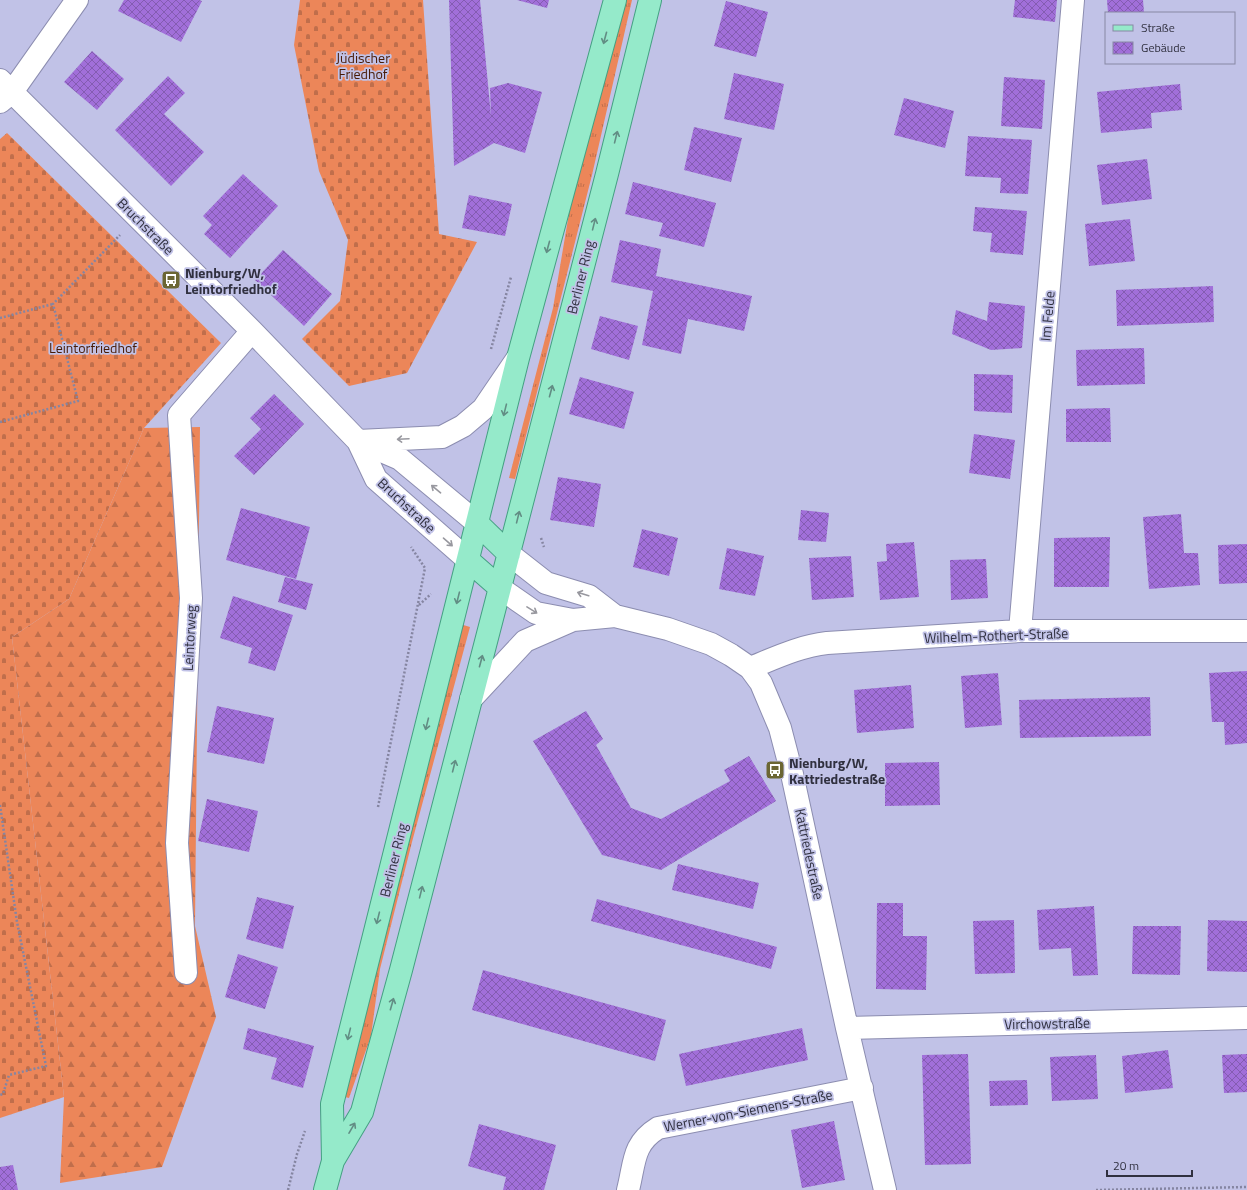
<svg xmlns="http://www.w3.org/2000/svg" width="1247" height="1190" viewBox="0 0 1247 1190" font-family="'Titillium Web',sans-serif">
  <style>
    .grass { fill: url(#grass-tufts) }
    .forest { fill: url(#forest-firs) }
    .cemetery { fill: url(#cemetery-stones) }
    .building { fill: url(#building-cross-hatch) }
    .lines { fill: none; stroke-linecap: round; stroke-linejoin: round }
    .minor-casing { stroke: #8c8db0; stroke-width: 24 }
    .primary-casing { stroke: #44a082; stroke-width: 24 }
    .path { stroke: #8585a1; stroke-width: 2.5; stroke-dasharray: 2 2; stroke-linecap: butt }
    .minor { stroke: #fff; stroke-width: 22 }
    .primary { stroke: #95eaca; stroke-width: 22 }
    .oneway { stroke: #628d84 }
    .oneway2 { stroke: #98989f }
    .labels { text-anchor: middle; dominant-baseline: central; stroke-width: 3.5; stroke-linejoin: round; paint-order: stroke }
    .park-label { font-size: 14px; fill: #481b05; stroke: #c1c2e7 }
    .street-label { font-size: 14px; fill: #30303f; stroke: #c1c2e7 }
    .poi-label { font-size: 14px; font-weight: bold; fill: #30303f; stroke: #c1c2e7; text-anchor: start }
  </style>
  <defs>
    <pattern id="grass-tufts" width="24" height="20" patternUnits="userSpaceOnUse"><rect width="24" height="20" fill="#ec8659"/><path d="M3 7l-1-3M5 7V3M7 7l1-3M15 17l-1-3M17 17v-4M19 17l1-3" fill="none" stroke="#c06e4b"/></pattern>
    <pattern id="forest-firs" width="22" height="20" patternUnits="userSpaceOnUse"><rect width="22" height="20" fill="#ec8659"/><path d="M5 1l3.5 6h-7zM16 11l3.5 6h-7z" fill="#c06e4b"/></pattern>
    <pattern id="cemetery-stones" width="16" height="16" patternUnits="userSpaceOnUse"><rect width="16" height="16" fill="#ec8659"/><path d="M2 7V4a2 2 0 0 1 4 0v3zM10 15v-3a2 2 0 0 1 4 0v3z" fill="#c06e4b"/></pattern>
    <pattern id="building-cross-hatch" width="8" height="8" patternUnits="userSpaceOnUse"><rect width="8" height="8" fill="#a16fd9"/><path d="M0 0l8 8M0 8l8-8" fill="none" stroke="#845cb1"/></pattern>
  </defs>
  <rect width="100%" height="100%" fill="#c1c2e7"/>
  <path class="grass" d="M 626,0 L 632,0 L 592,175 L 515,479 L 509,478 L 553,308 L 577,166 Z
    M 460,624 L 470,627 L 412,842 L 380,969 L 371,1036 L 349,1098 L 345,1097 Z"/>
  <path class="forest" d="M 200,427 L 195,926 L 216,1017 L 162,1167 L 60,1183 L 64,1097 L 12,637 L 69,599 L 144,428 Z"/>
  <path class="cemetery" d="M 300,0 L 423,0 L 439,234 L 477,242 L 407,373 L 349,386 L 302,339 L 340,301 L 348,240 L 319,171 L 294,45 Z
    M 7,133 L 221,343 L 144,428 L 69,599 L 12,637 L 64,1097 L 0,1118 L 0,139 Z"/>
  <path class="building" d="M 124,0 L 199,0 L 202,1 L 181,42 L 118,11 Z
    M 449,0 L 480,0 L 491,116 L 490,88 L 508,83 L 542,92 L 525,153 L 494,143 L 454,166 Z
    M 517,0 L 549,0 L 547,8 Z
    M 1015,0 L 1057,0 L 1055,22 L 1013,17 Z
    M 1107,0 L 1143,0 L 1144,13 L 1108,13 Z
    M 726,1 L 768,12 L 756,57 L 714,46 Z
    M 92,51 L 124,79 L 97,110 L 64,82 Z
    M 734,73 L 784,84 L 774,130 L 724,119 Z
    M 168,76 L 185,93 L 164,114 L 204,152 L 171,186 L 115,130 Z
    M 1004,77 L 1045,80 L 1042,129 L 1001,126 Z
    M 1180,84 L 1182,110 L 1151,113 L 1152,128 L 1101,133 L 1097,92 Z
    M 904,98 L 954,111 L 945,148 L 894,135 Z
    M 694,127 L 742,138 L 731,182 L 684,170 Z
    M 968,136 L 1032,140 L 1028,194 L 1000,193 L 1001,178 L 965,176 Z
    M 1147,159 L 1152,199 L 1102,205 L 1097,165 Z
    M 243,174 L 278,206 L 230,258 L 204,234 L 212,225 L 203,216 Z
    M 633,182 L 716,203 L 704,247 L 659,236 L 663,223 L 625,214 Z
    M 469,195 L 512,204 L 505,236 L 462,228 Z
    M 975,207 L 1027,211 L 1023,255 L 990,252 L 992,233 L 973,231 Z
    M 1130,219 L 1135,261 L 1089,266 L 1085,224 Z
    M 620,240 L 661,249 L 656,276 L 752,296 L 744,331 L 688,319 L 681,354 L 642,345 L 653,291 L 611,282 Z
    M 283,250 L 332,294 L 304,326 L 255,280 Z
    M 1213,286 L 1214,322 L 1117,326 L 1116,290 Z
    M 989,302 L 1025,306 L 1022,348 L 991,350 L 952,334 L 956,310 L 987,321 Z
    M 600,316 L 638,326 L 629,360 L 591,349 Z
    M 1144,348 L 1145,384 L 1077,386 L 1076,350 Z
    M 974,374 L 1013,375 L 1012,413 L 974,411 Z
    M 580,377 L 634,392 L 624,429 L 569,414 Z
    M 274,394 L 304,424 L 254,475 L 234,456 L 261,429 L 250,418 Z
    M 1110,408 L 1111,442 L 1066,442 L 1066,409 Z
    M 974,434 L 1015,440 L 1010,479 L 969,473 Z
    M 558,477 L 601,484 L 594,527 L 550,520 Z
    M 241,508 L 310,527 L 296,579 L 226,560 Z
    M 801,510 L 829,513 L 826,542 L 798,540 Z
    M 1181,514 L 1184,553 L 1198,553 L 1200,585 L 1149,589 L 1143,517 Z
    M 642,529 L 678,538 L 669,576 L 633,567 Z
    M 1110,537 L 1109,587 L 1054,587 L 1054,538 Z
    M 914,542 L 919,597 L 880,600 L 877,562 L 887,561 L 886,544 Z
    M 1247,544 L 1247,583 L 1219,584 L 1218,545 Z
    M 727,548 L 764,556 L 755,596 L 719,589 Z
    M 851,556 L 854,597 L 812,600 L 809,558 Z
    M 986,559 L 988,598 L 951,600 L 950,560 Z
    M 285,577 L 313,584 L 306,610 L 278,602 Z
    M 233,596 L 293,615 L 275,671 L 248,663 L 252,648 L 220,638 Z
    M 1247,671 L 1247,743 L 1225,745 L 1224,722 L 1212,722 L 1209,673 Z
    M 998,673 L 1002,725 L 965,728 L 961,676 Z
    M 911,685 L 914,728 L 857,733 L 854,690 Z
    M 1150,697 L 1151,736 L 1020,738 L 1019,700 Z
    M 217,706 L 274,718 L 264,764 L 207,752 Z
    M 586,711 L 603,739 L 596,745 L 631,808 L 661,819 L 730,781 L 724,770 L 749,756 L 776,801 L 661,870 L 602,855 L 533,741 Z
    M 939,762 L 940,805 L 885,806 L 885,763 Z
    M 207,799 L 258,811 L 249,852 L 198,841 Z
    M 678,864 L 759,883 L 753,909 L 672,890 Z
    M 257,897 L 294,906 L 283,949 L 246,939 Z
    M 597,899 L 777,947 L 771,969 L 591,921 Z
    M 877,903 L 903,903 L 903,936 L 927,936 L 926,990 L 876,989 Z
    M 1094,906 L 1098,975 L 1073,976 L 1071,948 L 1039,950 L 1037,910 Z
    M 1014,920 L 1015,973 L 975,974 L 973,921 Z
    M 1208,920 L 1247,921 L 1247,972 L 1207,971 Z
    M 1133,926 L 1181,926 L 1180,975 L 1132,974 Z
    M 238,954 L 278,967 L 265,1009 L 225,997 Z
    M 483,970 L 666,1020 L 655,1061 L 472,1010 Z
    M 248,1028 L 314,1046 L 303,1088 L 271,1079 L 277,1058 L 243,1049 Z
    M 802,1028 L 808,1060 L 686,1086 L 679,1054 Z
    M 1168,1050 L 1173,1088 L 1125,1093 L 1122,1056 Z
    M 968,1054 L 971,1164 L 925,1165 L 922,1055 Z
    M 1247,1054 L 1247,1092 L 1224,1093 L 1222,1055 Z
    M 1096,1055 L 1098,1099 L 1052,1101 L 1050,1057 Z
    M 1027,1080 L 1028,1105 L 990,1106 L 989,1081 Z
    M 834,1121 L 845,1180 L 802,1188 L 791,1130 Z
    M 479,1124 L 556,1145 L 544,1190 L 503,1190 L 506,1177 L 468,1166 Z
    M 13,1165 L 18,1190 L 0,1190 L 0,1167 Z"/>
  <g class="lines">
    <g class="minor-casing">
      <path id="minor" d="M 0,80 L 252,331 L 358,441 L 376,479 L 468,560
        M 0,102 L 12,92 L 77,0
        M 358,441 L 442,437 L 463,426 L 483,409 L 517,359
        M 363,443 L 400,459 L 477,523
        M 509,554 L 546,583 L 589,596 L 615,616
        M 500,588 L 536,613 L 573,620 L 615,616 L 668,629 L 711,644 L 731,655 L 750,668 L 761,683 L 780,728 L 792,774 L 847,1028 L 885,1190
        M 1020,631 L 1073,0
        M 750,668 C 775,658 800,646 827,643 L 1020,631 L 1247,631
        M 471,699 L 525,641 L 573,620
        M 186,973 L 177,843 L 191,598 L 179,415 L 252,331
        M 847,1028 L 1247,1018
        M 628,1190 C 635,1163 632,1144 658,1128 L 862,1088"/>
    </g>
    <g class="primary-casing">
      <path id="primary" d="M 477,523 L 509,554
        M 468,560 L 500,588
        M 333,1161 L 362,1112 L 401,970 L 607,174 L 650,0
        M 325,1190 L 333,1161 L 332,1104 L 518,358 L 615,0"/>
    </g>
    <path class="path" d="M 0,318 L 53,304
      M 491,349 L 511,277
      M 0,422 L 78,401 L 53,304 L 120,235
      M 541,538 L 544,547
      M 419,605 L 431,594
      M 0,805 L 17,922 L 46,1066 L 9,1075 L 3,1094 L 0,1095
      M 378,807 L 425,568 L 411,547
      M 288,1190 L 297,1154 L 305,1131
      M 1096,1190 L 1247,1187"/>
    <use href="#minor" class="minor"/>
    <use href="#primary" class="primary"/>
  </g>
  <defs><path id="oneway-shaft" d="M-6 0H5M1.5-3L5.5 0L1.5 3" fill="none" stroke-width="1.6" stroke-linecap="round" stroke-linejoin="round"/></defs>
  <g class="oneway">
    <use href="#oneway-shaft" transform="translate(605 38) rotate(105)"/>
    <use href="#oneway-shaft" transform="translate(616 137) rotate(-76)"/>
    <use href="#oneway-shaft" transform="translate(594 224) rotate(-76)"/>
    <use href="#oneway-shaft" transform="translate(548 247) rotate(105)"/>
    <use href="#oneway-shaft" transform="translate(551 391) rotate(-75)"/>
    <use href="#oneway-shaft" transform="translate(505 410) rotate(104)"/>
    <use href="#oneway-shaft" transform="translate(518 517) rotate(-76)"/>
    <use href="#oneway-shaft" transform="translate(458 598) rotate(104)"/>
    <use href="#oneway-shaft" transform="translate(481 661) rotate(-75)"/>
    <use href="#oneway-shaft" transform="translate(427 724) rotate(104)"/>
    <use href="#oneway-shaft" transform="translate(454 766) rotate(-76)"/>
    <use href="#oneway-shaft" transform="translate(421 892) rotate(-76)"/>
    <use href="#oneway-shaft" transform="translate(378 918) rotate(104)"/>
    <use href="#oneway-shaft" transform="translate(392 1004) rotate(-74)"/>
    <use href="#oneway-shaft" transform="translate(349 1034) rotate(104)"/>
    <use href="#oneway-shaft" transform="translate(352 1128) rotate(-60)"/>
  </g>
  <g class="oneway2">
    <use href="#oneway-shaft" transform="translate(403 439) rotate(177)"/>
    <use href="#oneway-shaft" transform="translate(436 489) rotate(-140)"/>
    <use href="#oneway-shaft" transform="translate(448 542) rotate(41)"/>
    <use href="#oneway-shaft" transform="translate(583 594) rotate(-163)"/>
    <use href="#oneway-shaft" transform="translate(532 610) rotate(32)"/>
  </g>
  <defs>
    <g id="bus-square" transform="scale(1)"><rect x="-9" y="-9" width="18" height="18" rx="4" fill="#6b6633" stroke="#c1c2e7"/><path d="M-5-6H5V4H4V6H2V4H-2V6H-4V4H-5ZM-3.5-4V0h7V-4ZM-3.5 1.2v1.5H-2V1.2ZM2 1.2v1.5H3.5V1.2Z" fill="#fff"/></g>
  </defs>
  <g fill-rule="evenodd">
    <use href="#bus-square" x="171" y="280"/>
    <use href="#bus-square" x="775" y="770"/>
  </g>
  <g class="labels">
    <g class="park-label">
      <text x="363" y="57">Jüdischer<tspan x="363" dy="16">Friedhof</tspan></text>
      <text x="93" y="347">Leintorfriedhof</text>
    </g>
    <g class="street-label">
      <text transform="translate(146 226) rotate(45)">Bruchstraße</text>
      <text transform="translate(580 277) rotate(-76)">Berliner Ring</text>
      <text transform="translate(1047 316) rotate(-85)">Im Felde</text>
      <text transform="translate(407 505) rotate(43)">Bruchstraße</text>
      <text transform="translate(996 635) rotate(-2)">Wilhelm-Rothert-Straße</text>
      <text transform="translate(189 638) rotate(-87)">Leintorweg</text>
      <text transform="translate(810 854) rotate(78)">Kattriedestraße</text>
      <text transform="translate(393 860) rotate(-76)">Berliner Ring</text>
      <text transform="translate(1047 1023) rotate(-1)">Virchowstraße</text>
      <text transform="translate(748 1110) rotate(-11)">Werner-von-Siemens-Straße</text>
    </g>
    <g class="poi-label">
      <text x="185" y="272">Nienburg/W,<tspan x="185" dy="16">Leintorfriedhof</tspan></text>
      <text x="789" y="762">Nienburg/W,<tspan x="789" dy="16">Kattriedestraße</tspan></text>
    </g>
  </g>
  <rect x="1105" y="12" width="130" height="52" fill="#c1c2e7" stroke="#8788a4"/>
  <rect x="1113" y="25" width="20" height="6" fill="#95eaca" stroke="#8788a4"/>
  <text x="1141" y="32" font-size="12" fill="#30303f">Straße</text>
  <rect x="1113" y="42" width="20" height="12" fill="url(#building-cross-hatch)" stroke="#8788a4"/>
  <text x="1141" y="52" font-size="12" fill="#30303f">Gebäude</text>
  <path d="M1107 1170v6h85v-6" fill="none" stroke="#30303f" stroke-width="2"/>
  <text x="1113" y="1170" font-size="12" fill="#30303f" stroke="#c1c2e7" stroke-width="3" paint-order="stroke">20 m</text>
</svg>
